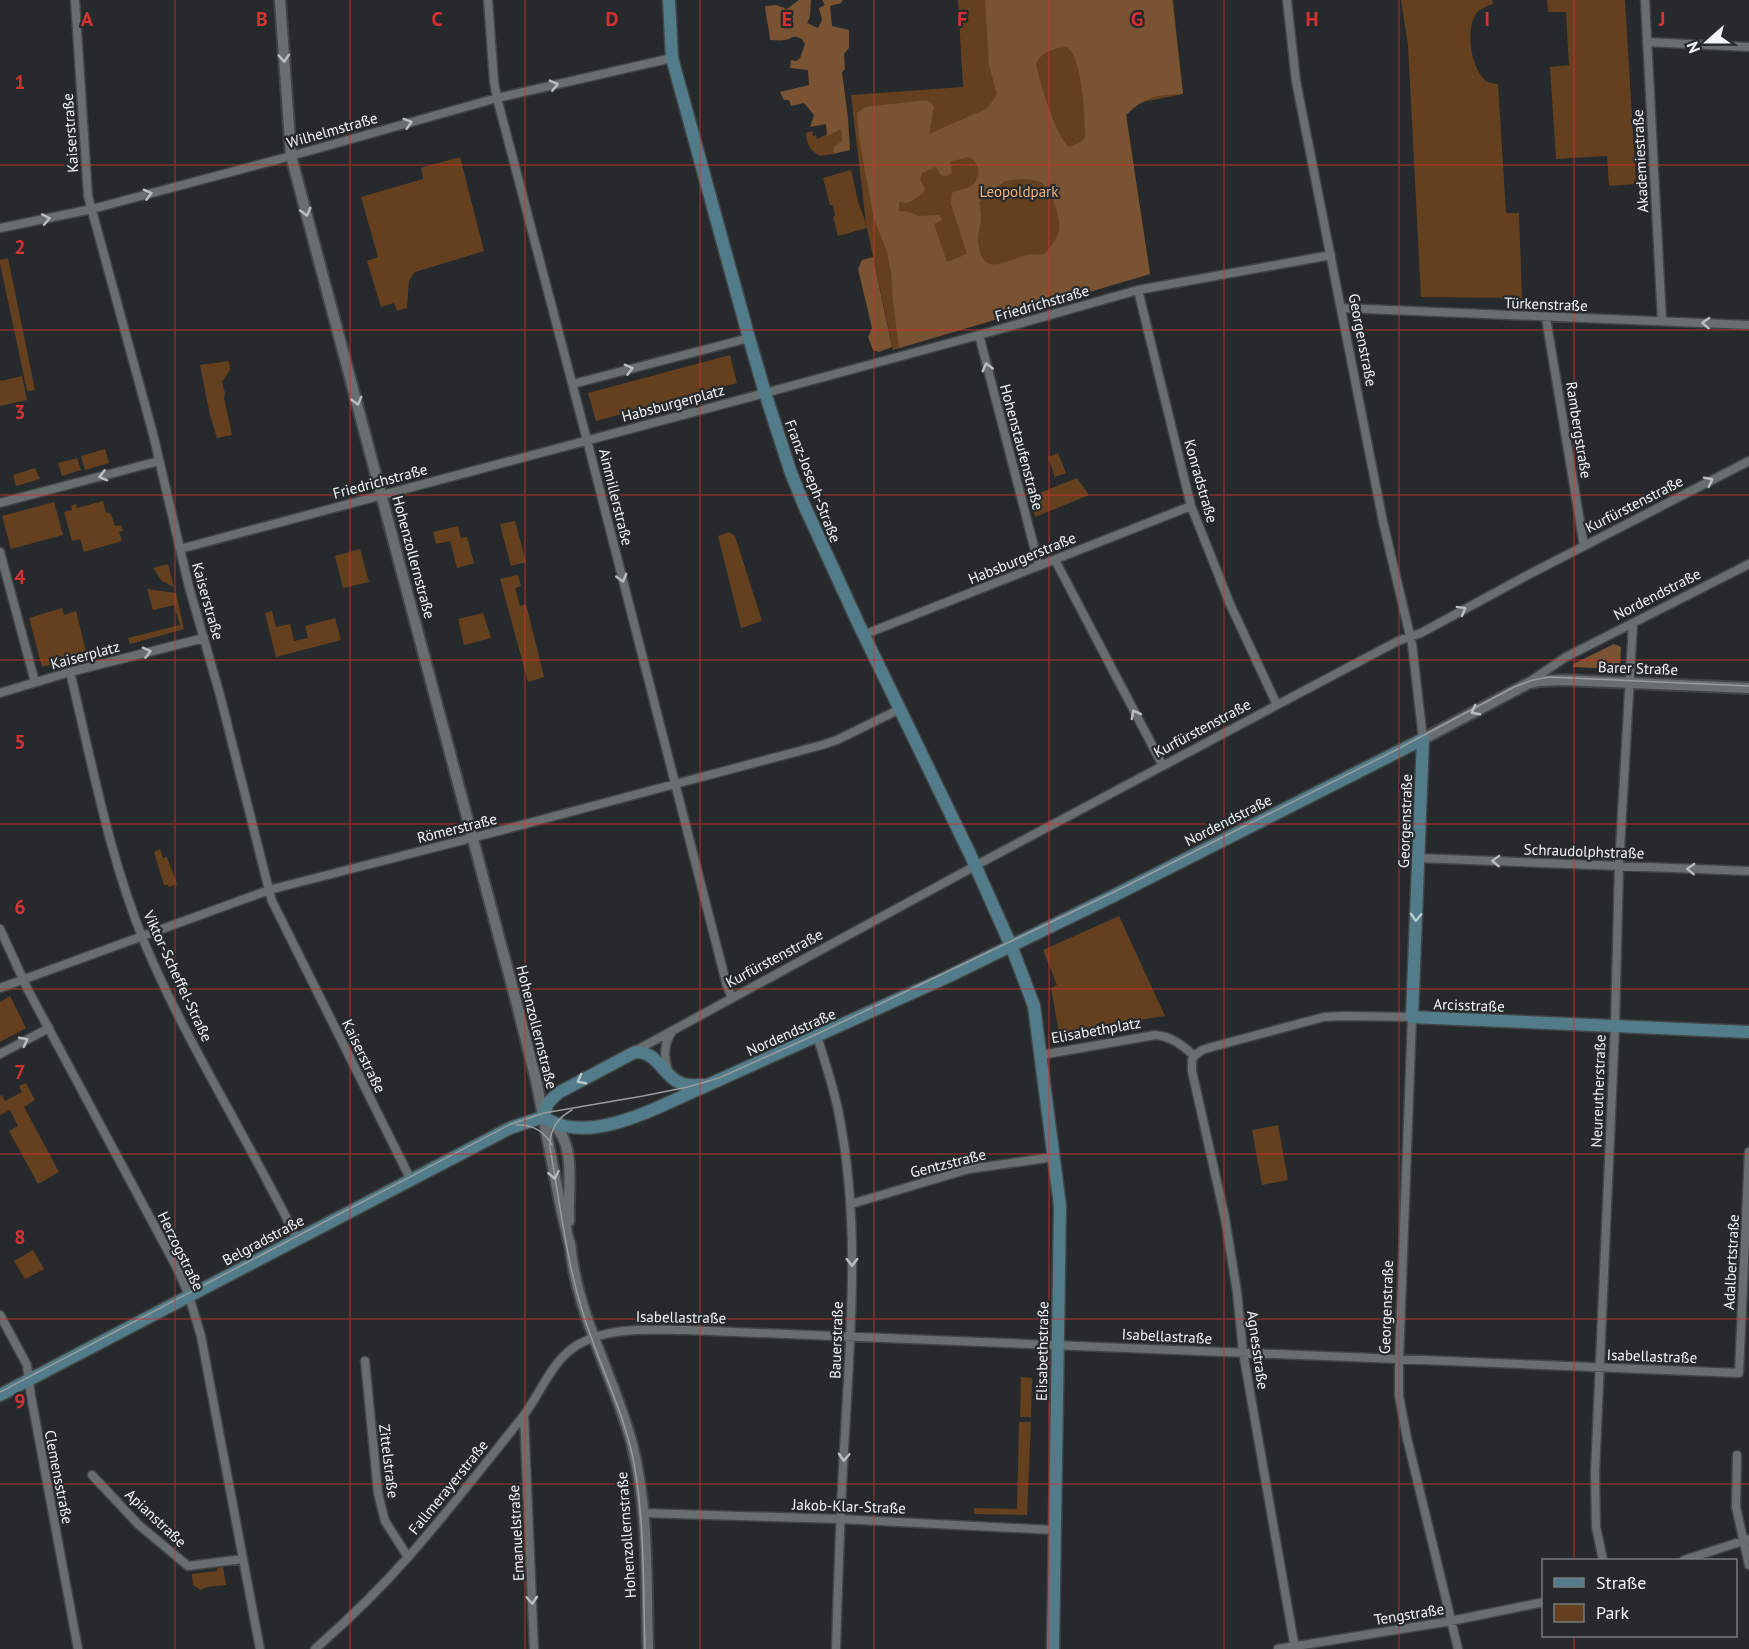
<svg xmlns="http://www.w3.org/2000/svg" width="1749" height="1649" viewBox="0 0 1749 1649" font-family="'PT Sans',sans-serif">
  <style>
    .green { fill: #65401f }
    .forest { fill: #7a5332; fill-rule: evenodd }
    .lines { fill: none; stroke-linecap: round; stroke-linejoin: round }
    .minor-casing { stroke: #414546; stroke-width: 11 }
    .tertiary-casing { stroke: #414546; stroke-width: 14 }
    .secondary-casing { stroke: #414546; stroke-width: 15 }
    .minor { stroke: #696e71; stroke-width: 8 }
    .tertiary { stroke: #696e71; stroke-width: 10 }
    .secondary { stroke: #537c8a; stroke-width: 12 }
    .tram { stroke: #999c9e; stroke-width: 1.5 }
    .oneway { stroke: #bbbfc1 }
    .oneway2 { stroke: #bacbd1 }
    .grid { fill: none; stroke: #d73232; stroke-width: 1.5; stroke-opacity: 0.55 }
    .labels { text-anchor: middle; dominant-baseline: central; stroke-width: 4.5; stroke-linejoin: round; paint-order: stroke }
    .street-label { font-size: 15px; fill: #f2f5f7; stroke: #262a2c }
    .park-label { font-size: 15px; fill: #f0b17c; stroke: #262a2c }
    .grid-label { font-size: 20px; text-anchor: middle; font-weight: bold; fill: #d73232; stroke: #262a2c; stroke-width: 4.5; stroke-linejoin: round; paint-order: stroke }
  </style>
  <rect width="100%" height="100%" fill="#262a2c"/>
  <path class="green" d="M 958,0 L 1173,0 L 1183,94 L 1138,103 L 1126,115 L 1150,274 L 893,350 L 867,228 L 838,236 L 833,217 L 835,216 L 833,205 L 830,205 L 823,178 L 851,170 L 859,205 L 866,223 L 851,95 L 963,87 Z
    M 1401,0 L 1492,0 L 1493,4 C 1486,6 1480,9 1476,14 C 1465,30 1471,72 1488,82 C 1490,83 1497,84 1498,84 L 1506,213 L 1519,213 L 1522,298 L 1421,297 L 1408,45 Z
    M 1547,0 L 1625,0 L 1636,184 L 1609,186 L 1607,156 L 1556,159 L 1550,67 L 1569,65 L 1566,12 L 1548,12 Z
    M 841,128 L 842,142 L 834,147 L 833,154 L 820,156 C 811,151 806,144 806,133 L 812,131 L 813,136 L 816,135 L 817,139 Z
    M 460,157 L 484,251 L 415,272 L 409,280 L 407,308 L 397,311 L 394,303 L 381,307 L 367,261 L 378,257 L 361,197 L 423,179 L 421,168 Z
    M 8,258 L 35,390 L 27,391 L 0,263 L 0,260 Z
    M 730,355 L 737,383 L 596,421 L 588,393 Z
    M 229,361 L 230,370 L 222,382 L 225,393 L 224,398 L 232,435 L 217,438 L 210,415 L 200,365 Z
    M 22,376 L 27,400 L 0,406 L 0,379 L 1,381 Z
    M 105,449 L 109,463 L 85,470 L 81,456 Z
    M 1058,453 L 1066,473 L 1055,477 L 1048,457 Z
    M 77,458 L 81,470 L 62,476 L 58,463 Z
    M 35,468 L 40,479 L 16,486 L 13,475 Z
    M 1077,478 L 1089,495 L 1035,517 L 1032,505 L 1036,503 L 1034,495 Z
    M 103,501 L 106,512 L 111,514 L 115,526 L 121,525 L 123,531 L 119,532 L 122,541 L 84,552 L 80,539 L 72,541 L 64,512 L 72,510 L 71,506 L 76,504 L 77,508 Z
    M 54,502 L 63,535 L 11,549 L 2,516 Z
    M 515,521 L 526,562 L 511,566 L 500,524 Z
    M 458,526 L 461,538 L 467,537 L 474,563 L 457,568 L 450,541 L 436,544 L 433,532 Z
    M 729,532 L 735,536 L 762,621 L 741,628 L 718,536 Z
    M 360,549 L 369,582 L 343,588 L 335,556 Z
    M 168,564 L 174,587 L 162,581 L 153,568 Z
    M 518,575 L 521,586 L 515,588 L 520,606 L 526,604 L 544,677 L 528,682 L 500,579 Z
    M 147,589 L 176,593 L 184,629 L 130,644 L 128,638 L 180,625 L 174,605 L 153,610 Z
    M 62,608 L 64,615 L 76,611 L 87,655 L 42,667 L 29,618 Z
    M 272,611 L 276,627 L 290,624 L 294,641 L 308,638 L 305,626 L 335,618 L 341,640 L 276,657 L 265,613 Z
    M 483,613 L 491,638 L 464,645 L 458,619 Z
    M 160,849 L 163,858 L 167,857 L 177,884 L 169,887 L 168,885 L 164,885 L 154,852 Z
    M 1119,916 L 1165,1016 L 1132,1021 L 1060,1038 L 1051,988 L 1057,985 L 1043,950 Z
    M 10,996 L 26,1028 L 0,1042 L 0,1002 Z
    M 26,1083 L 35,1100 L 24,1107 L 59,1172 L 38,1184 L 9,1131 L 18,1126 L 10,1110 L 0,1115 L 0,1096 L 2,1095 L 5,1101 L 22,1092 L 19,1086 Z
    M 1278,1125 L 1288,1180 L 1262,1185 L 1252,1130 Z
    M 33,1250 L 44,1269 L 25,1279 L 14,1261 Z
    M 1021,1377 L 1032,1378 L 1031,1417 L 1020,1417 Z
    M 1019,1422 L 1031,1422 L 1027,1515 L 974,1514 L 974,1508 L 1017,1509 Z
    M 223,1567 L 226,1585 L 206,1587 L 201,1590 L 193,1585 L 192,1574 L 217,1571 L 217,1568 Z"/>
  <path class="forest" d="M 799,0 L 811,0 L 810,17 L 807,23 L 818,28 L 822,20 L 819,8 L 825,5 L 822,0 L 843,0 L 841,3 L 830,6 L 832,26 L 849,30 L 849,48 L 844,54 L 845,69 L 842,72 L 848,118 L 850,150 L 833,154 L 834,147 L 842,141 L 841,129 L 827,136 L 826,124 L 810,127 L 814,115 L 804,103 L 791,106 L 789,100 L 784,100 L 780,92 L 809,85 L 808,70 L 790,68 L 791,60 L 796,61 L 800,58 L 805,44 L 802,39 C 791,34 793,39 785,40 C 780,41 775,40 770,40 C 769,28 766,18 765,6 L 776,5 L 787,9 Z
    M 985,0 L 1172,0 L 1183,94 C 1157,95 1146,96 1126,115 L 1150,274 L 899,348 L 893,301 L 891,271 L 887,252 L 874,219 L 859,138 L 857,113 L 865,107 L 927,100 L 934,106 L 929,134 L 988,108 L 997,94 L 989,66 ZM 1067,47 C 1083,60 1085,117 1085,138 L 1081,142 L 1070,147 C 1057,141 1039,80 1036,64 C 1042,51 1054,48 1067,47 ZM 968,157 C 980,161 982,178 971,186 C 965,190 958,189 952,193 L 951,204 L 967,254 L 947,262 L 934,224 L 942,220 L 939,215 L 919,216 L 909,212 L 899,211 L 899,202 L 908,203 C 913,200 922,195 925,190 L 920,179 L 922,173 L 936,167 L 941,175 L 947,176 L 952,173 L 950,162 ZM 1022,179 C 1028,180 1035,179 1040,182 C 1052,189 1063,221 1058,234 C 1055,241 1050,248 1044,254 C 1038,255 1032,254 1026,255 C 1002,262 981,278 978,240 C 978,232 981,224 981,217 C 981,212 980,207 979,202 L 1005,181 Z
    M 873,257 L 892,347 L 879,352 L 873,350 L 868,337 L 872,328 L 858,269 L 862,260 Z
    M 1614,644 L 1621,647 L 1620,669 L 1573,667 L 1573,664 Z"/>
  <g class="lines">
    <g class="minor-casing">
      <path id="minor" d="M 75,0 L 88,196 L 153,434 L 189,587 L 220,695 L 269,890 L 272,901 L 411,1180
        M 488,0 L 494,82 L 497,98 L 587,440 L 727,986 L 732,998
        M 1287,0 L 1296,81 L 1383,522 L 1412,644 L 1423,739
        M 1645,0 L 1662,321
        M 1647,42 L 1749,47
        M 0,228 L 92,209 L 291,156 L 497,98 L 672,58
        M 1138,290 L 1191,506 L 1230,604 L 1277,705
        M 1342,308 L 1749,325
        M 1546,318 L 1584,546
        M 979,335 L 1039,566
        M 573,384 L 749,338
        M 0,503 L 159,461
        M 180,549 L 765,393 L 979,335 L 1138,290 L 1331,255
        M 0,552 L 35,682
        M 1055,560 L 1163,766
        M 863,635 L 1191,506
        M 70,672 C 92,763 109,857 145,944 C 188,1046 249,1140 297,1239
        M 1529,682 L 1566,657 L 1749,564
        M 0,693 L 70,672 L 204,638
        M 1418,858 L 1749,871
        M 0,929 L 28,990 L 177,1268 L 188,1293 L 201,1336 L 260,1649
        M 0,988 L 269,890 L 510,828 L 822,745 L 837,740 L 900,709
        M 817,1036 C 825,1062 834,1088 839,1115 C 861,1225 850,1339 844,1450 C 840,1516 838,1582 836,1649
        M 635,1051 L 986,860 L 1277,705 L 1398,641 L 1421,633 L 1524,577 L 1749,461
        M 0,1054 L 49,1028
        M 1041,1055 L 1155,1035 C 1171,1036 1183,1045 1194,1056
        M 1194,1056 L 1202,1050 L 1212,1047 L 1324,1017 L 1343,1016 L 1412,1017 L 1399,1360 L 1399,1396 L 1407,1438 L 1458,1649
        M 1194,1056 L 1192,1060 L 1192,1071 L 1225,1218 L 1237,1292 L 1243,1352 L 1295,1649
        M 668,1071 C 664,1058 663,1044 672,1032
        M 851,1204 L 969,1169 L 1054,1157
        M 0,1315 L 27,1365 L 31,1396 L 78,1649
        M 365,1361 L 378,1493 L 385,1521 L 408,1557
        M 524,1415 L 534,1649
        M 1737,1455 L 1736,1507 L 1749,1565
        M 92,1475 L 139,1525 L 188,1566 L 243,1559
        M 643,1513 L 840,1519 L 1054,1530
        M 1603,1560 L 1596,1527 L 1595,1473 L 1615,1026 L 1619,866 L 1633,623
        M 1684,1560 L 1749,1539
        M 315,1649 C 348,1620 380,1589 409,1556 C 448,1512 484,1465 521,1419 C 541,1394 551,1360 579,1344 C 612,1326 650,1330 686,1330 L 1739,1373 L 1749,1152
        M 1278,1649 L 1451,1621 L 1544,1602"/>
    </g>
    <g class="tertiary-casing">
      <path id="tertiary" d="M 280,0 L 291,156 L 516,1001 L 536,1080 L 561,1208 L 571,1250
        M 1423,739 L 1527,684 L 1539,681 L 1564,680 L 1749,688
        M 551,1122 C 578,1143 567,1191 569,1221
        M 570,1243 C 576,1314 614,1376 632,1444 C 649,1510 646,1581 648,1649"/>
    </g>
    <g class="secondary-casing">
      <path id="secondary" d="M 669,0 L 672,58 L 749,338 L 765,393 L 791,473 L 804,505 L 860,627 L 970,854 L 1012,948 L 1034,1006 L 1060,1206 L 1053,1649
        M 543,1117 C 550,1121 557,1125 565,1126 C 595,1133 632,1119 659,1107 L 945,978 L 1115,895 L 1423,739 L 1412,1017 L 1749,1032
        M 543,1117 L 548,1103 L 558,1093 L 635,1052 C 659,1051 663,1078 683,1084 C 690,1086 697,1085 703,1085
        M 0,1395 L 510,1128 L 543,1117"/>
    </g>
    <use href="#minor" class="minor"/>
    <use href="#tertiary" class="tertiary"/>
    <use href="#secondary" class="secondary"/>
    <path class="tram" d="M 572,1110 C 557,1118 549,1130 550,1148 C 560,1202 566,1260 583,1313 C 598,1363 624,1411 634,1463 C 645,1524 643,1587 645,1649
      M 516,1125 C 532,1124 544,1131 552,1145
      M 0,1392 L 511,1124 L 544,1113 L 643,1096 L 688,1087 L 719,1078 L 817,1034 L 1114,892 L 1396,750 L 1514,687 L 1533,680 L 1549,677 L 1749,686"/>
  </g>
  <defs><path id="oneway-chevron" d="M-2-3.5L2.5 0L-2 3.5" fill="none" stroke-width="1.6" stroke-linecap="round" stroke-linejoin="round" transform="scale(1.5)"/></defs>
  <g class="oneway">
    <use href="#oneway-chevron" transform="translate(284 58) rotate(86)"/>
    <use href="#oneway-chevron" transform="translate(554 85) rotate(-13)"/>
    <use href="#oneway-chevron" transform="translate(408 123) rotate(-16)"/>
    <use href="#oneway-chevron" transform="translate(148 194) rotate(-15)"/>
    <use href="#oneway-chevron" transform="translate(306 212) rotate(75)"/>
    <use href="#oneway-chevron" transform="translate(46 219) rotate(-11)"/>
    <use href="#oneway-chevron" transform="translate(1706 323) rotate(-177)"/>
    <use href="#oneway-chevron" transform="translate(987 367) rotate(-105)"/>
    <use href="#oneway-chevron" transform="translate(629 369) rotate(-15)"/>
    <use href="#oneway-chevron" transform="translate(357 401) rotate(75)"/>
    <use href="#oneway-chevron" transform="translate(103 476) rotate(166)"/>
    <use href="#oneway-chevron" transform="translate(1709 481) rotate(-27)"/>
    <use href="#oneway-chevron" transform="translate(622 578) rotate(75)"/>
    <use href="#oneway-chevron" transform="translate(1462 610) rotate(-29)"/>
    <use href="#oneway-chevron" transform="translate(147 652) rotate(-15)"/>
    <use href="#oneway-chevron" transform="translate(1475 711) rotate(152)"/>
    <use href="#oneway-chevron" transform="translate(1135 714) rotate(-118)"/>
    <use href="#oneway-chevron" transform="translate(1496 861) rotate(-178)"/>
    <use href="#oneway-chevron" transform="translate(1691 869) rotate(-178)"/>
    <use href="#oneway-chevron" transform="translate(24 1041) rotate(-28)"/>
    <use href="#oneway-chevron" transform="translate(554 1175) rotate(79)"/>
    <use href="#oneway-chevron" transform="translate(852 1262) rotate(90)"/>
    <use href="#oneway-chevron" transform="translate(844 1457) rotate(93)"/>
    <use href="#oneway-chevron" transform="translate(532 1600) rotate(87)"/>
  </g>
  <g class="oneway2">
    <use href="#oneway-chevron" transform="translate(1416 917) rotate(92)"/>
    <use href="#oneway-chevron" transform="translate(581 1080) rotate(152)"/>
  </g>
  <path class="grid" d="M 175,0 L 175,1649M 350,0 L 350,1649M 525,0 L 525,1649M 700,0 L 700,1649M 874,0 L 874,1649M 1049,0 L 1049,1649M 1224,0 L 1224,1649M 1399,0 L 1399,1649M 1574,0 L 1574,1560M 0,165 L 1749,165M 0,330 L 1749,330M 0,495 L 1749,495M 0,660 L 1749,660M 0,824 L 1749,824M 0,989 L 1749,989M 0,1154 L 1749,1154M 0,1319 L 1749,1319M 0,1484 L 1749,1484M 1574,1636 L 1574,1649"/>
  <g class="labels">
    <g class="street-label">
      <text transform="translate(332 130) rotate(-16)">Wilhelmstraße</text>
      <text transform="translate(70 133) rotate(-94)">Kaiserstraße</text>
      <text transform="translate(1640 161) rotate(-93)">Akademiestraße</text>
      <text transform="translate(1042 303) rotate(-16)">Friedrichstraße</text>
      <text transform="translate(1546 304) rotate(2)">Türkenstraße</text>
      <text transform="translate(1363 340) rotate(79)">Georgenstraße</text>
      <text transform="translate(673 403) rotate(-15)">Habsburgerplatz</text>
      <text transform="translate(1579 430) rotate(81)">Rambergstraße</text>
      <text transform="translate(1022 447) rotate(75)">Hohenstaufenstraße</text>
      <text transform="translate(380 481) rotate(-15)">Friedrichstraße</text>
      <text transform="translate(813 481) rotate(69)">Franz-Joseph-Straße</text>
      <text transform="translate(1201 481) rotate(74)">Konradstraße</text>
      <text transform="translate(616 497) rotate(76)">Ainmillerstraße</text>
      <text transform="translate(1634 504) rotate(-27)">Kurfürstenstraße</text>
      <text transform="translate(414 557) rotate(75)">Hohenzollernstraße</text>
      <text transform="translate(1022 558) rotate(-22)">Habsburgerstraße</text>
      <text transform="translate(1657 594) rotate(-27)">Nordendstraße</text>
      <text transform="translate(208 601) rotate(74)">Kaiserstraße</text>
      <text transform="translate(85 655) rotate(-15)">Kaiserplatz</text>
      <text transform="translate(1638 668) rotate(2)">Barer Straße</text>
      <text transform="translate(1202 728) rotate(-28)">Kurfürstenstraße</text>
      <text transform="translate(1228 820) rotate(-27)">Nordendstraße</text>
      <text transform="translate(1405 821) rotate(-88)">Georgenstraße</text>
      <text transform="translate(457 828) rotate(-14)">Römerstraße</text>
      <text transform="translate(1584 851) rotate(2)">Schraudolphstraße</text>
      <text transform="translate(774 958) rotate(-28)">Kurfürstenstraße</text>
      <text transform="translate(178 976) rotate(65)">Viktor-Scheffel-Straße</text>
      <text transform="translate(1469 1005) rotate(2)">Arcisstraße</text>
      <text transform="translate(537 1027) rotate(76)">Hohenzollernstraße</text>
      <text transform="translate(1096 1030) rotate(-10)">Elisabethplatz</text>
      <text transform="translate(791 1032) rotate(-24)">Nordendstraße</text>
      <text transform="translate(364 1056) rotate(64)">Kaiserstraße</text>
      <text transform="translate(1598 1091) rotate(-88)">Neureutherstraße</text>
      <text transform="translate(948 1163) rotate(-14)">Gentzstraße</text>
      <text transform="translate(263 1240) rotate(-28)">Belgradstraße</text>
      <text transform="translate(181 1251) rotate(64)">Herzogstraße</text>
      <text transform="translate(1731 1262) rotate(-87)">Adalbertstraße</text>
      <text transform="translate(1386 1307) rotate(-88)">Georgenstraße</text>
      <text transform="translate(681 1317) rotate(1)">Isabellastraße</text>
      <text transform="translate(1167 1336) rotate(3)">Isabellastraße</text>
      <text transform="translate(836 1340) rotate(-88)">Bauerstraße</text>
      <text transform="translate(1258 1350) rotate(82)">Agnesstraße</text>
      <text transform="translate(1042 1351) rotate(-89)">Elisabethstraße</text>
      <text transform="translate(1652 1356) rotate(2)">Isabellastraße</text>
      <text transform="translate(389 1461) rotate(83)">Zittelstraße</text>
      <text transform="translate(59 1477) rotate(79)">Clemensstraße</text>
      <text transform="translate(448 1487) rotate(-51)">Fallmerayerstraße</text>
      <text transform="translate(849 1506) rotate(2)">Jakob-Klar-Straße</text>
      <text transform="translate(156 1518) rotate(43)">Apianstraße</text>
      <text transform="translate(516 1533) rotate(-93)">Emanuelstraße</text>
      <text transform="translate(626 1535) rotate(-94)">Hohenzollernstraße</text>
      <text transform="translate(1409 1614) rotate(-9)">Tengstraße</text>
    </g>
    <g class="park-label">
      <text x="1019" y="191">Leopoldpark</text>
    </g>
  </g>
  <g class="grid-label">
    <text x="87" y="26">A</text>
    <text x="262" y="26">B</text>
    <text x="437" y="26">C</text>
    <text x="612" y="26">D</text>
    <text x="787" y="26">E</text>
    <text x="962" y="26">F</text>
    <text x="1137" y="26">G</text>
    <text x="1312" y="26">H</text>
    <text x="1487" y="26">I</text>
    <text x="1662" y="26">J</text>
    <text x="20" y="89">1</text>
    <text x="20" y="254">2</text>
    <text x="20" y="419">3</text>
    <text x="20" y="584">4</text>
    <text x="20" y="749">5</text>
    <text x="20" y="914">6</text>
    <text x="20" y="1079">7</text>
    <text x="20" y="1244">8</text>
    <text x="20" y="1408">9</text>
  </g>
  <rect x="1542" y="1559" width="195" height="78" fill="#262a2c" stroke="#787b7d" stroke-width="1.5"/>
  <rect x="1554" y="1578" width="30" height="9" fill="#537c8a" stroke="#787b7d" stroke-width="1.5"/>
  <text x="1596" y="1589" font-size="18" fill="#f2f5f7">Straße</text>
  <rect x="1554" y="1604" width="30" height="18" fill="#65401f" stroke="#787b7d" stroke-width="1.5"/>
  <text x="1596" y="1619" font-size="18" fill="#f2f5f7">Park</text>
  <g transform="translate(1707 42) rotate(249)" stroke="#262a2c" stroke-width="4.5" paint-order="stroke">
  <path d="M0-4.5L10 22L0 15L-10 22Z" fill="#f2f5f7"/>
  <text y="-9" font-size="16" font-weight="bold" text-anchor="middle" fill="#f2f5f7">N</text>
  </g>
</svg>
